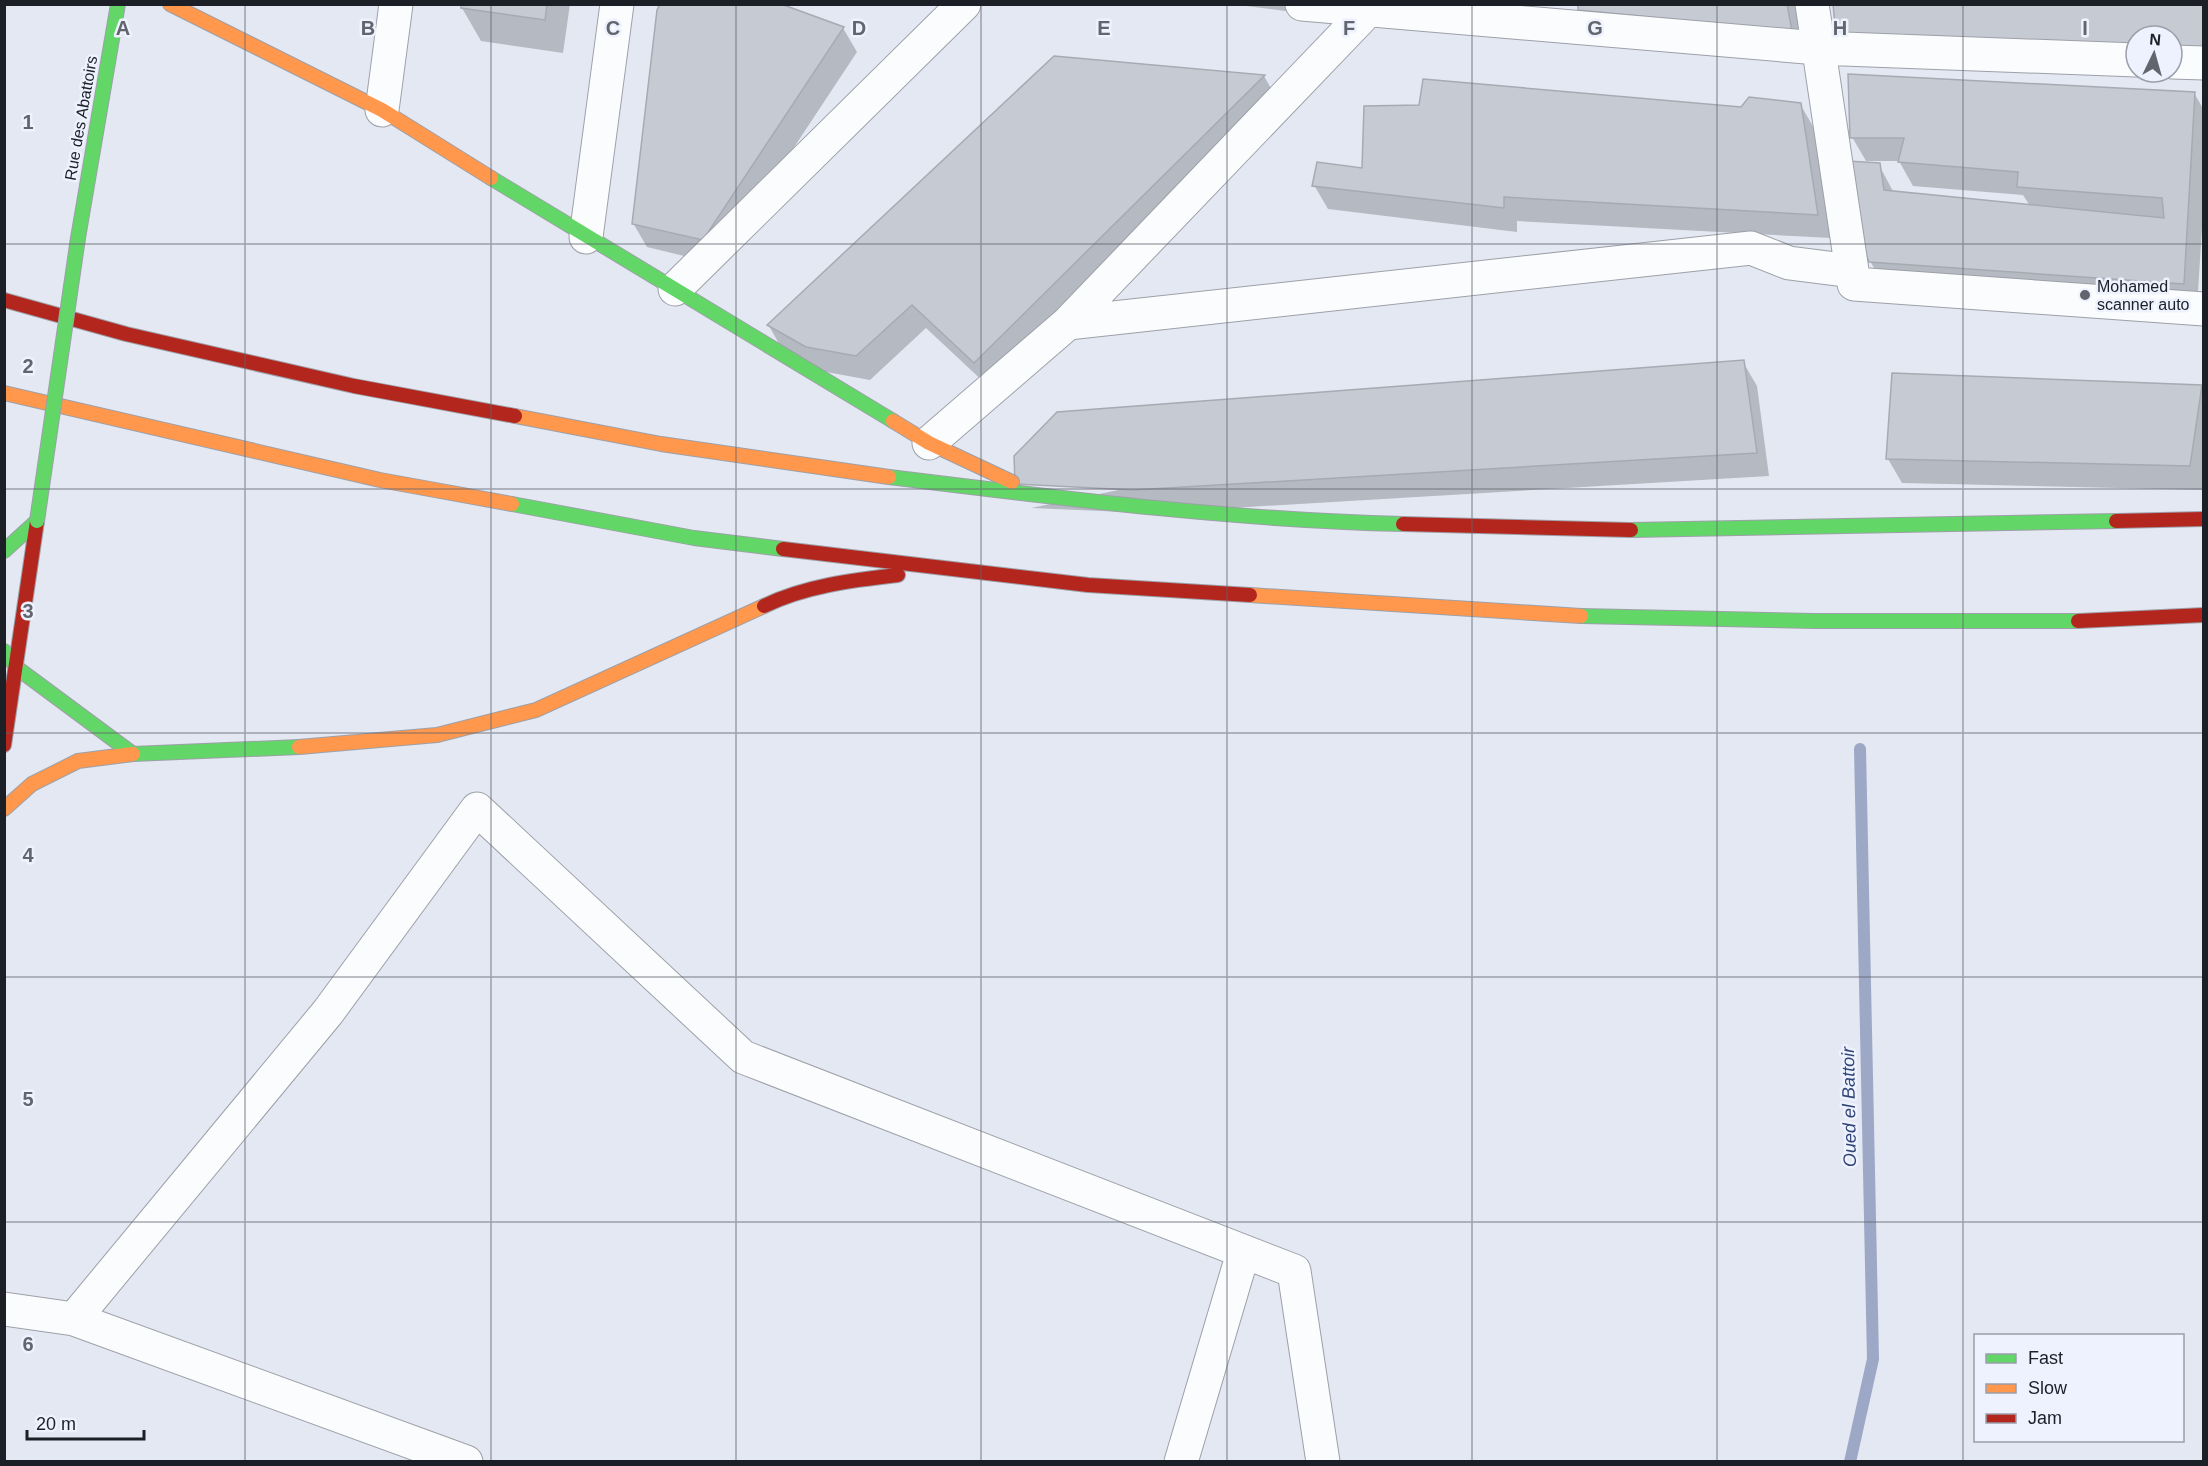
<svg xmlns="http://www.w3.org/2000/svg" width="2208" height="1466" viewBox="0 0 2208 1466" font-family="Helvetica,sans-serif">
  <style>
    .shadow { fill: #0003 }
    .lines { fill: none; stroke-linecap: round; stroke-linejoin: round }
    .stream { stroke: #9ca8c6; stroke-width: 12 }
    .building { fill: #c6cad2; stroke: #a7aab2; stroke-width: 1.5 }
    .street-casing { stroke: #9da0a8; stroke-width: 35 }
    .fast-casing { stroke: #9da0a8; stroke-width: 16 }
    .slow-casing { stroke: #9da0a8; stroke-width: 16 }
    .jam-casing { stroke: #9da0a8; stroke-width: 16 }
    .street { stroke: #fbfcfd; stroke-width: 33 }
    .fast { stroke: #63d668; stroke-width: 14 }
    .slow { stroke: #ff974d; stroke-width: 14 }
    .jam { stroke: #b3261e; stroke-width: 14 }
    .fast-bridge-casing { stroke: #9da0a8; stroke-width: 16; stroke-linecap: butt }
    .fast-bridge { stroke: #63d668; stroke-width: 14 }
    .grid { fill: none; stroke: #62656d; stroke-width: 1.5; stroke-opacity: 0.55 }
    .poi-dot { fill: #62656d; stroke: #edf2fe; stroke-width: 2 }
    .labels { text-anchor: middle; dominant-baseline: central; stroke-width: 5; stroke-linejoin: round; paint-order: stroke }
    .street-label { font-size: 16px; fill: #1c1f26; stroke: #edf2fe }
    .poi-label { font-size: 16px; fill: #1c1f26; stroke: #edf2fe; text-anchor: start }
    .water-label { font-size: 18px; font-style: italic; fill: #314477; stroke: #edf2fe }
    .grid-label { font-size: 20px; text-anchor: middle; font-weight: bold; fill: #62656d; stroke: #edf2fe; stroke-width: 5; stroke-linejoin: round; paint-order: stroke }
  </style>
  <rect width="100%" height="100%" fill="#e3e8f2"/>
  <path class="shadow" d="M 463,4 L 570,4 L 563,53 L 481,41 L 462,8 Z
    M 1230,4 L 1355,4 L 1340,18 Z
    M 1580,4 L 1796,4 L 1805,54 L 1593,34 L 1580,10 Z
    M 843,28 L 857,52 L 717,264 L 647,247 L 633,223 Z
    M 1264,76 L 1277,99 L 988,386 L 926,328 L 870,380 L 821,371 L 782,349 L 769,326 Z
    M 2194,93 L 2204,110 L 2204,196 L 2197,308 L 1884,285 L 1870,261 L 1879,165 L 1894,193 L 2030,206 L 2023,195 L 1913,186 L 1899,161 L 1866,161 L 1852,137 Z
    M 1800,104 L 1814,128 L 1831,238 L 1517,221 L 1517,232 L 1328,209 L 1314,185 L 1363,169 L 1741,109 Z
    M 1743,362 L 1757,386 L 1769,476 L 1148,513 L 1031,508 Z
    M 2201,387 L 2204,391 L 2203,490 L 1902,483 L 1888,459 Z"/>
  <g class="lines">
    <path class="stream" d="M 1850,1462 L 1873,1359 L 1860,749"/>
  </g>
  <path class="building" d="M 461,4 L 547,4 L 545,20 L 461,8 Z
    M 660,4 L 781,4 L 844,27 L 703,240 L 632,224 L 657,10 Z
    M 1578,4 L 1787,4 L 1792,31 L 1578,10 Z
    M 1833,4 L 2204,4 L 2204,51 L 2172,50 L 2172,36 L 2136,36 L 2136,49 L 1836,37 Z
    M 1054,56 L 1265,75 L 974,363 L 912,305 L 856,356 L 806,347 L 767,325 Z
    M 1848,74 L 2195,92 L 2184,284 L 1869,262 L 1856,230 L 1848,161 L 1880,163 L 1884,190 L 2164,218 L 2162,198 L 2017,187 L 2018,172 L 1898,162 L 1904,138 L 1850,138 Z
    M 1423,79 L 1741,107 L 1749,97 L 1801,103 L 1818,215 L 1504,197 L 1504,208 L 1312,186 L 1317,162 L 1362,168 L 1364,106 L 1419,105 Z
    M 1744,360 L 1757,453 L 1133,490 L 1015,484 L 1014,456 L 1057,412 Z
    M 1892,373 L 2202,385 L 2190,466 L 1886,459 Z"/>
  <g class="lines">
    <g class="street-casing">
      <path id="street" d="M 1302,4 L 1818,48 L 2136,60
        M 1812,4 L 1854,284 L 2204,309
        M 2172,62 L 2204,63
        M 382,110 L 396,4
        M 586,237 L 617,4
        M 675,289 L 964,4
        M 1068,323 L 1751,248 L 1789,263 L 1852,271
        M 929,443 L 1068,323 L 1374,4
        M 4,1309 L 74,1319 L 466,1462
        M 74,1319 L 328,1012 L 477,809 L 743,1057 L 1294,1271 L 1323,1462
        M 1181,1462 L 1243,1253"/>
    </g>
    <g class="fast-casing">
      <path id="fast" d="M 491,178 L 893,421
        M 78,238 L 118,4
        M 889,477 C 1059,498 1231,520 1403,524
        M 512,504 L 694,538 L 783,549
        M 1631,530 L 2116,521
        M 4,551 L 37,521
        M 1581,616 L 1814,621 L 2078,621
        M 4,651 L 17,668 L 133,754 L 299,747"/>
    </g>
    <g class="slow-casing">
      <path id="slow" d="M 170,4 L 382,110 L 491,178
        M 4,393 L 380,480 L 512,504
        M 515,416 L 661,444 L 889,477
        M 893,421 L 929,443 L 1012,482
        M 1250,595 L 1581,616
        M 299,747 L 437,735 L 536,710 L 764,606
        M 4,809 L 32,784 L 78,761 L 133,754"/>
    </g>
    <g class="jam-casing">
      <path id="jam" d="M 4,300 L 126,334 L 354,386 L 515,416
        M 2116,521 L 2204,519
        M 1403,524 L 1631,530
        M 783,549 L 1088,585 L 1250,595
        M 764,606 C 805,586 853,580 898,575
        M 2078,621 L 2204,615
        M 4,745 L 37,521"/>
    </g>
    <use href="#street" class="street"/>
    <use href="#fast" class="fast"/>
    <use href="#slow" class="slow"/>
    <use href="#jam" class="jam"/>
    <g class="fast-bridge-casing">
      <path id="fast-bridge" d="M 37,521 L 78,238"/>
    </g>
    <use href="#fast-bridge" class="fast-bridge"/>
  </g>
  <path class="grid" d="M 245,4 L 245,1462M 491,4 L 491,1462M 736,4 L 736,1462M 981,4 L 981,1462M 1227,4 L 1227,1462M 1472,4 L 1472,1462M 1717,4 L 1717,1462M 1963,4 L 1963,1462M 4,244 L 2204,244M 4,489 L 2204,489M 4,733 L 2204,733M 4,977 L 2204,977M 4,1222 L 2204,1222"/>
  <circle class="poi-dot" cx="2085" cy="295" r="6"/>
  <g class="labels">
    <g class="street-label">
      <text transform="translate(81 118) rotate(-80)">Rue des Abattoirs</text>
    </g>
    <g class="poi-label">
      <text x="2097" y="286">Mohamed<tspan x="2097" dy="18">scanner auto</tspan></text>
    </g>
    <g class="water-label">
      <text transform="translate(1849 1107) rotate(-91)">Oued el Battoir</text>
    </g>
  </g>
  <g class="grid-label">
    <text x="123" y="35">A</text>
    <text x="368" y="35">B</text>
    <text x="613" y="35">C</text>
    <text x="859" y="35">D</text>
    <text x="1104" y="35">E</text>
    <text x="1349" y="35">F</text>
    <text x="1595" y="35">G</text>
    <text x="1840" y="35">H</text>
    <text x="2085" y="35">I</text>
    <text x="28" y="129">1</text>
    <text x="28" y="373">2</text>
    <text x="28" y="618">3</text>
    <text x="28" y="862">4</text>
    <text x="28" y="1106">5</text>
    <text x="28" y="1351">6</text>
  </g>
  <rect width="2208" height="1466" fill="none" stroke="#1c1f26" stroke-width="12"/>
  <rect x="1974" y="1334" width="210" height="108" fill="#edf2fe" stroke="#999ea8" stroke-width="1.5"/>
  <rect x="1986" y="1354" width="30" height="9" fill="#63d668" stroke="#999ea8" stroke-width="1.5"/>
  <text x="2028" y="1364" font-size="18" fill="#1c1f26">Fast</text>
  <rect x="1986" y="1384" width="30" height="9" fill="#ff974d" stroke="#999ea8" stroke-width="1.5"/>
  <text x="2028" y="1394" font-size="18" fill="#1c1f26">Slow</text>
  <rect x="1986" y="1414" width="30" height="9" fill="#b3261e" stroke="#999ea8" stroke-width="1.5"/>
  <text x="2028" y="1424" font-size="18" fill="#1c1f26">Jam</text>
  <g transform="translate(2154 54) rotate(5)"><circle r="28" fill="#edf2fe" stroke="#999ea8" stroke-width="1.5"/>
  <path d="M0-4.5L10 22L0 15L-10 22Z" fill="#62656d"/>
  <text y="-9" font-size="16" font-weight="bold" text-anchor="middle" fill="#1c1f26">N</text>
  </g>
  <path d="M27 1430v9h117v-9" fill="none" stroke="#1c1f26" stroke-width="3"/>
  <text x="36" y="1430" font-size="18" fill="#1c1f26" stroke="#edf2fe" stroke-width="4.5" paint-order="stroke">20 m</text>
</svg>
